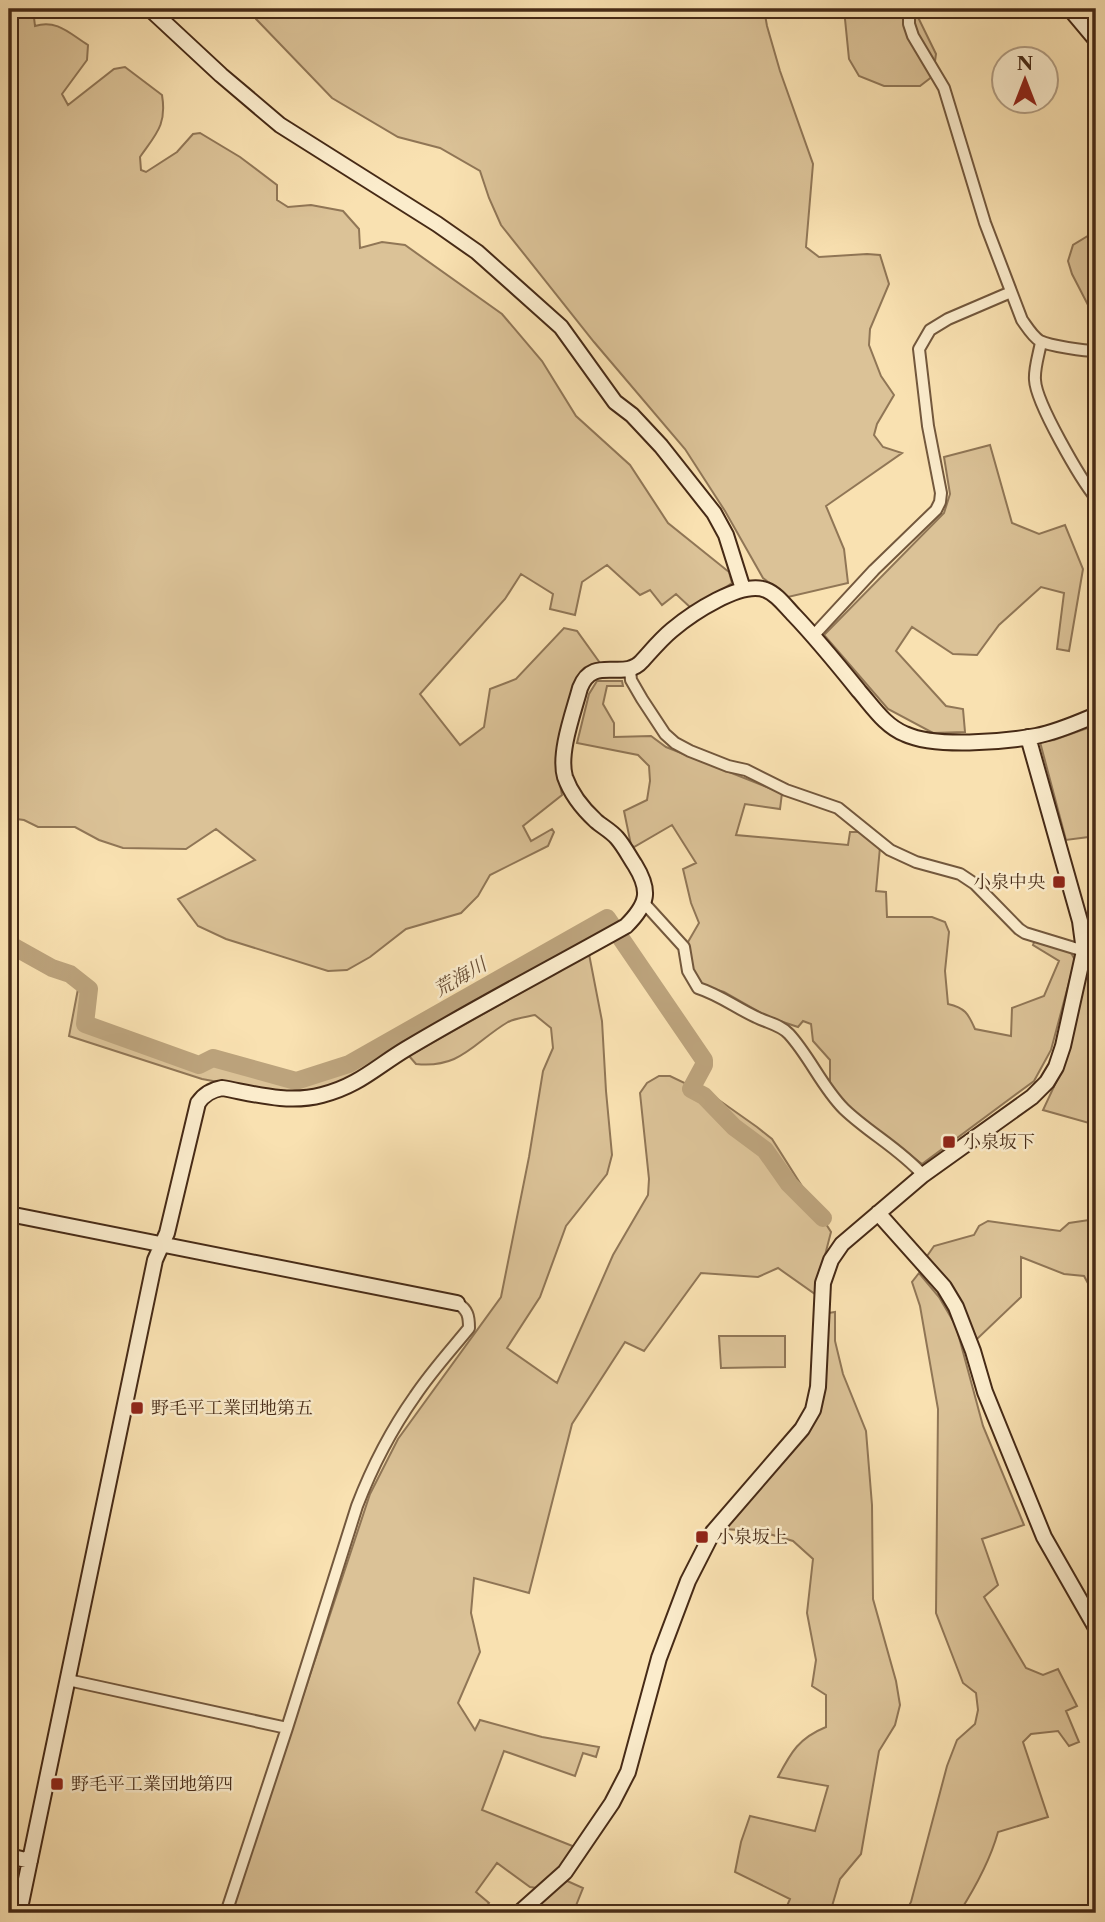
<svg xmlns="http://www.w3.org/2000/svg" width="1105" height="1922" viewBox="0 0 1105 1922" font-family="'Libre Caslon Text','Noto Serif JP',serif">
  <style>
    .green { fill: #dbc297; stroke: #907656; stroke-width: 2 }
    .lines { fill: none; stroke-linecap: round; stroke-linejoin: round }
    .river { stroke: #bca37c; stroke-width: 18 }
    .street-casing { stroke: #73583d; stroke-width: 14 }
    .secondary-casing { stroke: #462a16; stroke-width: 18 }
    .street { stroke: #fbeccc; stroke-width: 10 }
    .secondary { stroke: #fbeccc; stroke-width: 14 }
    .poi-dot { fill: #8f2418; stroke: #fbeccc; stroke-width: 2.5 }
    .labels { text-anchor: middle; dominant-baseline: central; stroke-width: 5; stroke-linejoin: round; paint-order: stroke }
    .poi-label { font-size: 18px; fill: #462a16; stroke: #fbeccc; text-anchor: start }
    .water-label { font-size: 19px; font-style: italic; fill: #694e35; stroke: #fbeccc }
  </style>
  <rect width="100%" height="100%" fill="#f9e1b1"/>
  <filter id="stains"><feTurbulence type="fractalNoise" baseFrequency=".00286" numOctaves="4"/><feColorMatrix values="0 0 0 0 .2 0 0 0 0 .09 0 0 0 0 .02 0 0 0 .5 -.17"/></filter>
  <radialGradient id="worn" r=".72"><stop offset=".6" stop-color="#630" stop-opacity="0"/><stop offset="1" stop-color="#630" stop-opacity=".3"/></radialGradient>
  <path class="green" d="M 9,9 L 33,9 L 35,26 C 57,19 70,34 88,45 L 87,60 L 62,94 L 68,105 L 114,69 L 125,67 L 162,95 C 167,125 156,134 140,157 L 141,170 L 146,172 L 177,152 L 193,134 L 200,133 L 240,157 L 277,185 L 277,200 L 288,207 L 311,205 L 343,211 L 359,229 L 360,248 L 382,242 L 405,245 L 502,314 L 542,361 L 576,416 L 630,465 L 668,523 L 729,572 L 732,583 L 692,609 L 676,594 L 662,605 L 650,590 L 640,595 L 607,565 L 582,582 L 575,615 L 550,609 L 553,594 L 521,574 L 505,599 L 420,694 L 460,745 L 484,727 L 490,689 L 516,679 L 564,628 L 577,631 L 600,663 L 587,668 L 578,677 L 557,768 L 562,795 L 523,826 L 531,841 L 552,829 L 554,832 L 548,846 L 490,875 L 478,896 L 461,913 L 406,929 L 370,957 L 347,970 L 328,971 L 226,939 L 198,926 L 178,899 L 255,860 L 216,829 L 186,849 L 123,848 L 99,840 L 75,827 L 38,827 L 24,820 L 9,818 Z
    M 255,9 L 764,9 L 767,26 L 780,71 L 813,164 L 806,247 L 819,257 L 867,254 L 880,255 L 889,284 L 870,329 L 869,345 L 881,376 L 894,395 L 877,424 L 874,435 L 883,447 L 902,453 L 826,506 L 844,549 L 848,583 L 788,597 L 763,578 L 725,511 L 685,449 L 594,342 L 501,225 L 489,198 L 480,171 L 440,148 L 398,137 L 332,98 L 256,19 Z
    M 844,9 L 914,9 L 936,54 L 933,76 L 920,86 L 884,86 L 859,76 L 849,59 Z
    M 1096,231 L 1096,309 L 1089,307 L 1072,274 L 1068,261 L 1073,245 Z
    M 990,445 L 1012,523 L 1039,534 L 1065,525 L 1083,569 L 1069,651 L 1057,649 L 1064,593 L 1041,587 L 999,625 L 977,655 L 953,654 L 912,627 L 896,651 L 946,706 L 963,709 L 965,732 L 933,733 L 888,709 L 824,635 L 944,513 L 950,494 L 944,457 Z
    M 597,681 L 622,681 L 623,686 L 607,686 L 603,704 L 614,723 L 614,737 L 651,736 L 666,747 L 782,793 L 780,809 L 745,804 L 736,835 L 848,845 L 850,832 L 864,832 L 880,847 L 876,891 L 886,892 L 887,917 L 932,917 L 945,922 L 949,932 L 945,971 L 948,1004 C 965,1008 968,1013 975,1029 L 1011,1036 L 1012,1008 L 1044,996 L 1059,961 L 1033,945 L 1035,940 L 1070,951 L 1075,960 L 1051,1050 L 1034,1081 L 922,1164 L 844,1105 L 830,1088 L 830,1060 L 813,1041 L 811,1024 L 803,1021 L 798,1027 L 768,1017 L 724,992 L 704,986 L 697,980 L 690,961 L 688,942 L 699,923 L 691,903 L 683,869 L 696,863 L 672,825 L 634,847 L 631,845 L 624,811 L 647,800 L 650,781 L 649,766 L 638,755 L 577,743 L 589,694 Z
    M 1096,725 L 1096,836 L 1066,840 L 1040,742 L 1054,740 Z
    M 606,921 L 610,926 L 351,1078 L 317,1091 L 286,1093 L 251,1088 L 202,1079 L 69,1036 L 78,989 L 85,992 L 81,1027 L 200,1068 L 214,1061 L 297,1084 L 350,1068 L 540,952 Z
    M 589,954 L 602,1021 L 606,1091 L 612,1155 L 607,1174 L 566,1226 L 540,1297 L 507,1348 L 557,1383 L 613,1255 L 648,1195 L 649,1179 L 640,1093 L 647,1083 L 659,1076 L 670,1076 L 716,1098 L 757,1127 L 772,1139 L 831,1232 L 815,1294 L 778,1268 L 758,1277 L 701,1273 L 644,1351 L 625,1342 L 572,1424 L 529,1593 L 474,1578 L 471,1613 L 480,1652 L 458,1703 L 475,1730 L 480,1720 L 542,1737 L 599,1747 L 596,1757 L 583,1753 L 575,1776 L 504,1751 L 482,1810 L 575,1847 L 558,1869 L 537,1888 L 530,1887 L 497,1863 L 476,1892 L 489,1903 L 481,1913 L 231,1913 L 370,1494 L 398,1439 L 501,1297 L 529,1157 L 543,1071 L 553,1048 L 551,1028 L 535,1015 C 526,1017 516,1018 508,1022 C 474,1042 461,1069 416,1064 L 409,1056 Z
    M 1087,969 L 1096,969 L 1096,1125 L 1043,1110 L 1065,1063 Z
    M 1089,1220 L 1096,1221 L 1096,1298 L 1084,1276 L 1064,1274 L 1021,1257 L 1021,1297 L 976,1340 L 925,1259 L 934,1246 L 974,1235 L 979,1226 L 988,1221 L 1060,1231 L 1069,1223 Z
    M 919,1273 L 939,1297 L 956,1326 L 983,1426 L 1024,1525 L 982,1539 L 998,1585 L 984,1597 L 1026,1668 L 1043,1675 L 1058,1669 L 1077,1706 L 1066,1711 L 1079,1742 L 1069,1746 L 1058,1731 L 1031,1734 L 1023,1742 L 1048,1817 L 998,1832 C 990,1861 975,1888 959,1913 L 905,1913 L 911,1902 L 947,1766 L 957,1740 L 975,1724 L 978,1710 L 976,1693 L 963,1683 L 936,1613 L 938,1409 L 920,1306 L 912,1282 Z
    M 835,1312 L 835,1341 L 843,1374 L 866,1431 L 872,1505 L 873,1599 L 896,1681 L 900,1705 L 895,1725 L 879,1751 L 861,1854 L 840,1879 L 830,1913 L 784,1913 L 790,1899 L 735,1872 L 741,1842 L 750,1816 L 815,1831 L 828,1786 L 778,1777 C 791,1752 799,1738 826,1727 L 826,1695 L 812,1686 L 816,1660 L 807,1613 L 813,1559 L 793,1541 L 759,1531 L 723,1529 L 812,1426 L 823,1395 L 828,1313 Z
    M 719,1336 L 785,1336 L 785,1367 L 721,1368 Z
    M 565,1880 L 583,1888 L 573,1913 L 529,1913 Z"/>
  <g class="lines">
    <path class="river" d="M 9,944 L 52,968 L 70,974 L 89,989 L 85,1024 L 199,1065 L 213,1058 L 296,1081 L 349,1064 L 607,918 L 704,1060 L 704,1065 L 691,1089 L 704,1096 L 734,1127 L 765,1150 L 789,1184 L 823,1218"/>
    <g class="street-casing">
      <path id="street" d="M 909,9 L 909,24 L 913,36 L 944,88 L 985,223 L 1022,320 C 1027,327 1033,337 1040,341 C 1050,346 1085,351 1096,351
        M 1041,342 C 1039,354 1034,368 1035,380 C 1036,403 1081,480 1096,498
        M 813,636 L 874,570 L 936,510 L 940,502 L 941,493 L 928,426 L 919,349 L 930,330 L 948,319 L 1011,292
        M 630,670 L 631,680 L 642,699 L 665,734 L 675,743 L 690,751 L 728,766 L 746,770 L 786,790 L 838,808 L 890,850 L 916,862 L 960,874 L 975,884 L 1019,929 L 1025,933 L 1084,951
        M 644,903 L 684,947 L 688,971 L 698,988 C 720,995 736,1008 756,1017 C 768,1023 781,1025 789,1034 C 810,1057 822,1087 844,1109 C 869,1133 900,1149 923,1175
        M 1083,938 L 1096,930
        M 68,1680 L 287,1728
        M 226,1913 L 287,1728 L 357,1506 C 372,1467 391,1430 415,1396 C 431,1372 451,1350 469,1328 C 469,1316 468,1310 457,1303"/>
    </g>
    <g class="secondary-casing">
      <path id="secondary" d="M 150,9 L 221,75 L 280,125 L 437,224 L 477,252 L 561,327 L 615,402 L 632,415 L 661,446 L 714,513 L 726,535 L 743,589
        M 1070,9 L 1096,40
        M 878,1213 L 944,1287 L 956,1307 L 973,1351 L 985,1392 L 1044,1537 L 1096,1628
        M 9,1214 L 457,1303
        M 9,1856 L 30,1861
        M 19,1913 L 155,1260 L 167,1233 L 198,1103 C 204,1094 211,1090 222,1088 C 255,1094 288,1104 322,1095 C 358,1086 376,1067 406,1049 C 478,1006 553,967 626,926 C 648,904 651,891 635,865 C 629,856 624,846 617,838 C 611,831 603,827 596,821 C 583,809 571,794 565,777 C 558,753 574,711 580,688 C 593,654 624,682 642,661 C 652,650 661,639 672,630 C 691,614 741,580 766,590 C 777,594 786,607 794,615 C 817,639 838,665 859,691 C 873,707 885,726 905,734 C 935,748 1003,742 1036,736 C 1057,732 1077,723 1096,715
        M 519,1913 L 565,1872 L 612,1803 L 628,1772 L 659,1658 L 688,1581 L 713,1532 L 802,1429 L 813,1410 L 818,1387 L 823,1283 L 831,1260 L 842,1244 L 923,1175 L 1032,1097 L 1047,1082 L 1056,1067 L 1063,1046 L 1084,951 L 1080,921 L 1028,737"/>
    </g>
    <use href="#street" class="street"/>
    <use href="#secondary" class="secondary"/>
  </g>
  <g class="poi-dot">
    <rect x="1052" y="875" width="14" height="14" rx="3.5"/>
    <rect x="942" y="1135" width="14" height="14" rx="3.5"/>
    <rect x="130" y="1401" width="14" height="14" rx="3.5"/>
    <rect x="695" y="1530" width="14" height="14" rx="3.5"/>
    <rect x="50" y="1777" width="14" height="14" rx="3.5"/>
  </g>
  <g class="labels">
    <g class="poi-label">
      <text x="1045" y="882" text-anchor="end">小泉中央</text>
      <text x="963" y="1142">小泉坂下</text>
      <text x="151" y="1408">野毛平工業団地第五</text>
      <text x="716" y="1537">小泉坂上</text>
      <text x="71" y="1784">野毛平工業団地第四</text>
    </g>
    <g class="water-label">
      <text transform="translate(460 977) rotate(-30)">荒海川</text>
    </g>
  </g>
  <rect width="1105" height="1922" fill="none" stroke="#f9e1b1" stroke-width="35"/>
  <rect x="10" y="10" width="1084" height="1901" fill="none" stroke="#462a16" stroke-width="3.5"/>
  <rect x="18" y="18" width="1070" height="1887" fill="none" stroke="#462a16" stroke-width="2"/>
  <g transform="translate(1025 80)"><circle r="33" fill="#fbeccc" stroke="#b39e83" stroke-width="2"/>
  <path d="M0-5L12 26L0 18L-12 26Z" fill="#8f2418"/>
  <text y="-10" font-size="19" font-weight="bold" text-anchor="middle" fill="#462a16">N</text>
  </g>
  <rect width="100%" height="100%" filter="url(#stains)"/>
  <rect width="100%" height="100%" fill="url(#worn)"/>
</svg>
